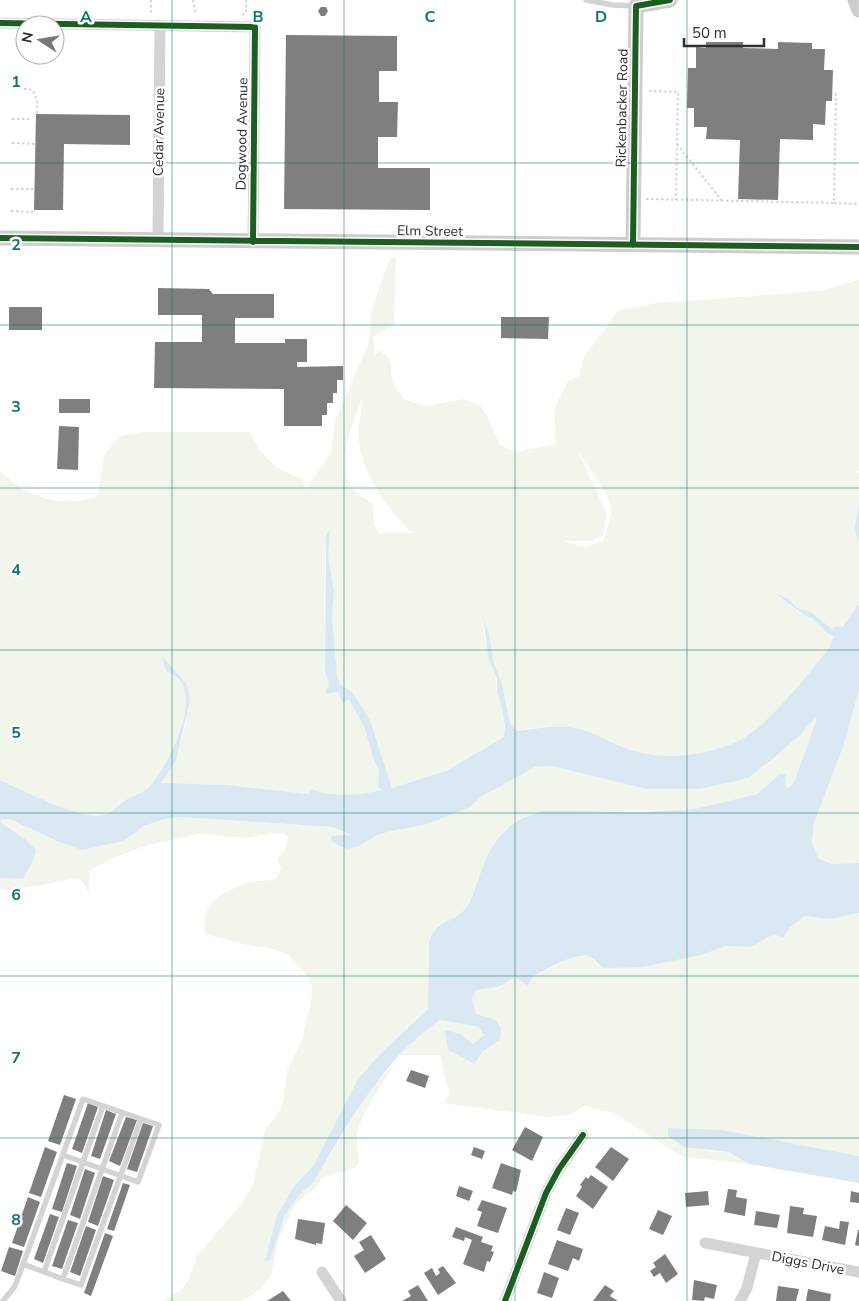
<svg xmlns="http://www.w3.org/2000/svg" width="859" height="1301" viewBox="0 0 859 1301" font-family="'Nunito Sans',sans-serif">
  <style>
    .green { fill: #f1f5ec; fill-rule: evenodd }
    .water { fill: #d9e8f2 }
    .building { fill: #7f7f7f }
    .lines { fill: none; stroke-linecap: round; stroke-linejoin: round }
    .path { stroke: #d4d4d4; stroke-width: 2; stroke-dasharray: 2.5 2.5; stroke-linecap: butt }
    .lane { stroke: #d4d4d4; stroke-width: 5.5 }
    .street { stroke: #d4d4d4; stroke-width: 11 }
    .secondary { stroke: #cdcdcd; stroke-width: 15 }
    .cycleway-casing { stroke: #fff; stroke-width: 9 }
    .cycleway { stroke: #1b5e20; stroke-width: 6 }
    .grid { fill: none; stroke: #0f766e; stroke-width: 1; stroke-opacity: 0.55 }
    .labels { text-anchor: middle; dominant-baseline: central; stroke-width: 5; stroke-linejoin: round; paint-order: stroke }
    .street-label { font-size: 14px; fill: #2f2f2f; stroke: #fff }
    .grid-label { font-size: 16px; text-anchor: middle; font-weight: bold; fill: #0f766e; stroke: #fff; stroke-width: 5; stroke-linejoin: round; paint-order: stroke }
  </style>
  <rect width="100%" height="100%" fill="#fff"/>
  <path class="green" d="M 396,257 L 394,325 L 373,337 L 375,356 L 378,350 C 398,362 387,366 393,382 C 395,388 401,394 405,400 L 426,406 L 464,399 L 481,406 L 488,418 L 500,445 L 515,452 L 556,444 L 554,409 L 568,381 L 579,376 L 584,357 L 618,311 L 657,303 L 821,291 L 859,280 L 859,471 L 856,469 L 859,474 L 859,504 L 854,529 L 859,543 L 859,604 L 849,621 L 833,630 L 811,612 L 798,608 L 787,598 L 778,596 L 803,615 L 812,618 L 828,634 L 835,636 L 829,648 C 809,673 777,714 752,732 C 723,755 665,762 631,750 C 612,744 594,731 574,728 C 556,724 536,728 517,731 L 510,724 L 502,684 L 494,663 L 489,634 L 483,619 C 482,640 492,657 496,676 C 497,681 495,687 497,691 C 502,706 506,721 504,737 L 446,771 L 392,788 L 370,720 L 352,692 L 340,684 L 337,675 L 332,615 L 334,591 L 328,556 L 329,530 L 326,534 L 324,601 L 326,677 L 330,687 L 327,694 L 338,692 L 344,703 L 349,699 L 365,729 L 373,758 L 379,770 L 378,787 L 383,790 C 325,803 258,785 199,784 C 187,783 171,788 160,783 L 176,761 L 186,723 L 186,683 L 163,657 L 166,671 C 170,673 176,676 179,679 C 200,705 167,767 149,787 C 143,794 133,795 126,800 C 119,804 111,813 104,815 C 81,821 22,790 0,780 L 0,471 C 9,479 20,489 32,494 C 51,502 78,504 97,496 L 105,454 L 119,436 L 142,432 L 250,432 C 266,462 271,467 303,479 L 305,489 L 331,453 L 335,421 L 369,342 L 372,310 L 389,260 ZM 362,400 C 362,408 360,416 359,424 C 355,466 384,505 412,533 L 379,533 L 374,524 L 372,503 C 367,499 360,496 356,492 C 333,471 352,423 362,400 ZM 578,451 L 605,491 L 612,510 L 604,540 L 586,547 L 564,541 L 591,541 L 603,535 L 607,514 Z
    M 859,690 L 859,863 L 832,864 L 818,858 L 812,843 L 814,823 L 843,747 Z
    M 815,716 L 816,721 L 794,782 L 789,788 L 785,787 L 785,773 L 780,774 L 757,794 L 695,809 L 610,811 L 506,829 C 491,845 484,863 476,883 C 474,890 472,898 468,905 C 455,926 437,915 429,943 L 428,1009 L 379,1055 L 358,1079 L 313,1166 L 295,1185 L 277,1215 L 270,1260 L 285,1215 L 301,1193 L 313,1183 L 372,1087 L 394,1064 C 383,1086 366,1105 358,1129 C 354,1142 362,1156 357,1167 L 322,1178 L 315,1188 L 296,1204 L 279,1237 L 271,1275 L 262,1288 L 243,1301 L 164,1301 L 182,1289 L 188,1281 L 197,1256 L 242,1203 L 253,1184 L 266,1128 L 279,1112 L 283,1102 L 287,1071 L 302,1040 L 311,1003 L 312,988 L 310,978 L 288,955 L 273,949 L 246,945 L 205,934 C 202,901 219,894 247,883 C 257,880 267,882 277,878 L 281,868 L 277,859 L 286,847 L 288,837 L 284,834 L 274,833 L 247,838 L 200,834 L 148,845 L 113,858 L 89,871 L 89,892 L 81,880 L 76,878 L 44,885 L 6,890 L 0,889 L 0,878 L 23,879 L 25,839 L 0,822 L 2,819 L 12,820 L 58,842 L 82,850 L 165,819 L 180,817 L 332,827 L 351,836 L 332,836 L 332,840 L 339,846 L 348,849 L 359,846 L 379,834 L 396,831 L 470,807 L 479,798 L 535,767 L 552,766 L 610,780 L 748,778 L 775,757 L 801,734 Z
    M 859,913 L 859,1156 L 722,1130 L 703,1151 L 729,1152 L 749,1164 L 683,1157 L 614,1113 L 584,1106 L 569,1115 L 548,1117 L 444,1103 L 449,1094 L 440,1055 L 400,1055 L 422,1032 L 439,1020 L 479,1027 L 484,1035 L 473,1044 L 461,1034 L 479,1061 L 483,1051 L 500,1040 L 496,1020 L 476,1014 L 472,998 L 477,990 L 498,987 L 516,977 L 532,977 L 579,954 L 589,956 L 600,967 L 705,954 L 725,946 L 751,947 L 774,934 L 788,929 L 804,916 L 830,919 Z"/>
  <path class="water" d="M 859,504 L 859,543 L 854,529 Z
    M 330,530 L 328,556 L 334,591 L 332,615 L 337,675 L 340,684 L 352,692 L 370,720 L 392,788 L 446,771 L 504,737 L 505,727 L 502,709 L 497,691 L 497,678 L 489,660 L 483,617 L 489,634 L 494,663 L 502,684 L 510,724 L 517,731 C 536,729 555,724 574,728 C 594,731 612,744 631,750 C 665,762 723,755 752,732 C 777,714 809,673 829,648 L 834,636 L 828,634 L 812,618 L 804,615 L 776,594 L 787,598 L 798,608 L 811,612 L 833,630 L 834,627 L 843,626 L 859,604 L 859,690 L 843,747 L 814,823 L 812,843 L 818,858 L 832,864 L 859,863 L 859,913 L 830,919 L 804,916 L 788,929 L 783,938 L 774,934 L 751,947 L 725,946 L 705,954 L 643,967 L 605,968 C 598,966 596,960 590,957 C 578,950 544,971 532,977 L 528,986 L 516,977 L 498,987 L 477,990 L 472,998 L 476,1014 L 496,1020 L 501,1029 L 500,1040 L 483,1051 L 475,1064 L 448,1050 L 445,1030 L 461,1034 L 473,1044 L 484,1035 L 479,1027 L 440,1020 C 383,1058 347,1126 313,1183 L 301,1193 L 285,1215 L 270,1260 L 265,1261 L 277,1215 L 295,1185 L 313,1166 L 358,1079 L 379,1055 L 428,1009 L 429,943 C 436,918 452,925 466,908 C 472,900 474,889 478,880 C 490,844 504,821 543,811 L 642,812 L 695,809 L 757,794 L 780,774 L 786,773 L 785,787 L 789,788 L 794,782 L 816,721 L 815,717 L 801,734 L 775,757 L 748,778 L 699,789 L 647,789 L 552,766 L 535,767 L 479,798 L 470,807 L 427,824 L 379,834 L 359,846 L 348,849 L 339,846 L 331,840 L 332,836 L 351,835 L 332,827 L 180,817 L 165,819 L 144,826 L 123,841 L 82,850 L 59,842 L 12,820 L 2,819 L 0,822 L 25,839 L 36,850 L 32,863 L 23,879 L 0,878 L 0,780 C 22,790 81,821 104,815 C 111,813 119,804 126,800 C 133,795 143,794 149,787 C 167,767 200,705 179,679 C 176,676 170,673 166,671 L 162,656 L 186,683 L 190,700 L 176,761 L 161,783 L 227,785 L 308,794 L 311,788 C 326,799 365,794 382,790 L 378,787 L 379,770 L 373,758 L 365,729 L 349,699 L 343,703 L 338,692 L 327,694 L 325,692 L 329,686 L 325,671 L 326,534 Z
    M 668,1128 L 722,1130 L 859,1156 L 859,1183 L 749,1164 L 729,1152 L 684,1147 L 668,1136 Z"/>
  <path class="building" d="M 321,7 L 326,7 L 328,11 L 325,16 L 321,16 L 318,11 Z
    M 286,35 L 397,36 L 397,71 L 379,71 L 379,102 L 398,102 L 397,137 L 378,137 L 378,168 L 430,168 L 430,210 L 284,209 Z
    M 706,42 L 743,42 L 743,48 L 778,49 L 778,42 L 812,43 L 812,49 L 825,49 L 824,70 L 833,70 L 832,101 L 826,101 L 825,125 L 813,124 L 813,140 L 780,139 L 778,200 L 738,199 L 740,140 L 706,139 L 707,127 L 694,127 L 694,108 L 687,108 L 688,68 L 696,68 L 696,47 L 706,48 Z
    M 36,114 L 130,115 L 130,145 L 64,144 L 63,210 L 34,210 Z
    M 158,288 L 209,289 L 213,294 L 274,294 L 274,318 L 235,318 L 235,343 L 285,343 L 285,339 L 307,339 L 307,362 L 297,362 L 297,367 L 343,366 L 343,380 L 337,380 L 337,393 L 333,393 L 333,403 L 327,403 L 327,415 L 322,415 L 322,426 L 284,426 L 284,389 L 154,388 L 155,342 L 202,342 L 202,315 L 158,315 Z
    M 9,307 L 42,307 L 42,330 L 9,330 Z
    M 501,317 L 549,317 L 548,339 L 501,338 Z
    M 59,399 L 90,399 L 90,413 L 59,413 Z
    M 59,426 L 79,427 L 78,470 L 57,469 Z
    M 411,1070 L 429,1076 L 425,1088 L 406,1081 Z
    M 64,1095 L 76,1099 L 60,1145 L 48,1141 Z
    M 88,1103 L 98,1107 L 82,1153 L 72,1149 Z
    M 106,1110 L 116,1114 L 100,1159 L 91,1156 Z
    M 126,1117 L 137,1120 L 120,1166 L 109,1161 Z
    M 143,1123 L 153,1126 L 137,1172 L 127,1169 Z
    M 525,1127 L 543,1137 L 532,1161 L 512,1150 Z
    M 45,1147 L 57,1152 L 41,1197 L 29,1193 Z
    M 474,1147 L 485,1151 L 482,1159 L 471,1155 Z
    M 611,1147 L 629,1159 L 613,1181 L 595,1167 Z
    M 67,1163 L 77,1166 L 62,1212 L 52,1209 Z
    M 501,1163 L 521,1170 L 516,1192 L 513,1191 L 512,1195 L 492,1188 Z
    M 85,1169 L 95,1173 L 80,1219 L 70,1215 Z
    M 591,1175 L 608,1187 L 593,1209 L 576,1196 L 582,1187 L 580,1185 L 586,1177 L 588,1179 Z
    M 103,1176 L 114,1180 L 98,1226 L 88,1222 Z
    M 123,1183 L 130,1185 L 114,1231 L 107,1229 Z
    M 459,1186 L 473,1191 L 469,1201 L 456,1196 Z
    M 728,1189 L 737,1190 L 736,1197 L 747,1199 L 745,1216 L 724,1212 Z
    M 708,1191 L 709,1205 L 686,1207 L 685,1193 Z
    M 851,1191 L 859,1193 L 859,1203 L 850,1202 Z
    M 28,1197 L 40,1202 L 24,1247 L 12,1243 Z
    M 482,1200 L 507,1208 L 498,1233 L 477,1226 L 482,1212 L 477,1210 Z
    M 346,1205 L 367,1223 L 353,1240 L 333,1221 Z
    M 790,1206 L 804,1208 L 803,1214 L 817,1216 L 813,1237 L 787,1233 Z
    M 566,1208 L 579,1213 L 570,1235 L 557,1230 Z
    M 658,1210 L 672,1216 L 663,1235 L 649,1229 Z
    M 756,1211 L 780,1215 L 777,1228 L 754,1225 Z
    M 50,1214 L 59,1217 L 43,1263 L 34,1259 Z
    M 298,1219 L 325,1223 L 322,1244 L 316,1243 L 316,1245 L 295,1239 Z
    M 68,1220 L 78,1223 L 62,1269 L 52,1266 Z
    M 840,1221 L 849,1222 L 845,1245 L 822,1240 L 825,1226 L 839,1229 Z
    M 86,1226 L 96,1230 L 80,1276 L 70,1272 Z
    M 456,1227 L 483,1237 L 481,1242 L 493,1246 L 491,1251 L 494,1252 L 490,1262 L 487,1261 L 484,1272 L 463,1264 L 472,1240 L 465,1237 L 464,1241 L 452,1237 Z
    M 858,1230 L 859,1230 L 859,1246 L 855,1245 Z
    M 105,1233 L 113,1236 L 91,1296 L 84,1293 Z
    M 371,1235 L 386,1259 L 365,1273 L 354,1256 L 364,1250 L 359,1242 Z
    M 557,1240 L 583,1249 L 579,1261 L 573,1258 L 568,1271 L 548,1264 Z
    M 9,1247 L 23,1251 L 15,1276 L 1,1271 Z
    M 665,1254 L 678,1274 L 666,1283 L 660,1273 L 654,1277 L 650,1271 L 656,1267 L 653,1263 Z
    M 443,1266 L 456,1283 L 438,1295 L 424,1273 L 432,1268 L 436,1276 L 440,1273 L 438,1269 Z
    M 544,1272 L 559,1278 L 552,1298 L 537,1293 Z
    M 694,1280 L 717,1285 L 714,1299 L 705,1297 L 704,1301 L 692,1300 Z
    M 418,1285 L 428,1301 L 402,1301 L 411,1296 L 408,1291 Z
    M 605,1285 L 614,1291 L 610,1296 L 618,1301 L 593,1301 Z
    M 778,1286 L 799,1289 L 796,1301 L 776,1301 Z
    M 808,1289 L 831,1294 L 830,1301 L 806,1301 Z
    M 283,1291 L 291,1301 L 267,1301 Z"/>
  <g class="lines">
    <path class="path" d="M 151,0 L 151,15
      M 193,0 L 196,15
      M 242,15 L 246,13 L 246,0
      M 14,89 L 29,89 L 33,91 L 37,101 L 37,114
      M 649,91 L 678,92 L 676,200
      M 836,93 L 834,203 L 859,204
      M 12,119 L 29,119
      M 12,143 L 35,144
      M 677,144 L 722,201
      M 11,189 L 34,189
      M 646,199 L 834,203
      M 11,211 L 33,212"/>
    <path class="lane" d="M 586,0 L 613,5 L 636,6
      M 23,1264 L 63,1279 L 122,1113
      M 44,1272 L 103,1106
      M 63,1279 L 81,1285 L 141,1119
      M 3,1301 L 15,1286 L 21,1270 L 83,1099 L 159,1125 L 138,1182 L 63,1155"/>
    <path class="street" d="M 0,23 L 255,27 L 253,242
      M 158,240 L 160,25
      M 705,1243 L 859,1272
      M 322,1272 L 341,1301
      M 505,1301 L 546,1193 L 559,1169 L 583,1135
      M 740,1301 L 747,1288 L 756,1253"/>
    <path class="secondary" d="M 855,0 L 859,10
      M 0,238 L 859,247
      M 633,245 L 636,6 L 670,0"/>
    <g class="cycleway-casing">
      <path id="cycleway" d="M 0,23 L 255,27 L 253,242
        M 0,238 L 859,247
        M 633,245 L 636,6 L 670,0
        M 505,1301 L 546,1193 L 559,1169 L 583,1135"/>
    </g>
    <use href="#cycleway" class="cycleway"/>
  </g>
  <path class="grid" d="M 172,0 L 172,1301M 344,0 L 344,1301M 515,0 L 515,1301M 687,0 L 687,1301M 0,163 L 859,163M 0,325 L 859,325M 0,488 L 859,488M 0,650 L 859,650M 0,813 L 859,813M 0,976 L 859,976M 0,1138 L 859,1138"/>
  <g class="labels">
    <g class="street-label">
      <text transform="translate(622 108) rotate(-89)">Rickenbacker Road</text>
      <text transform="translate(159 132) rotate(-89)">Cedar Avenue</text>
      <text transform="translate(242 134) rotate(-89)">Dogwood Avenue</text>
      <text transform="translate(430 231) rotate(1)">Elm Street</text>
      <text transform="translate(808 1263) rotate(11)">Diggs Drive</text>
    </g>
  </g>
  <g class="grid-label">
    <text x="86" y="22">A</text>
    <text x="258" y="22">B</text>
    <text x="430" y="22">C</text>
    <text x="601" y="22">D</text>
    <text x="16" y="87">1</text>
    <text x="16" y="250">2</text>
    <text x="16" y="412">3</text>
    <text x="16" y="575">4</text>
    <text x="16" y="738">5</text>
    <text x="16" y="900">6</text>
    <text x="16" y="1063">7</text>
    <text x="16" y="1225">8</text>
  </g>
  <g transform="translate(40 40) rotate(282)"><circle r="24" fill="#ffffff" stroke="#acacac"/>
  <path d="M0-4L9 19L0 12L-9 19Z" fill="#787878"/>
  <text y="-8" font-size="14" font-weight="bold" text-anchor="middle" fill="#2f2f2f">N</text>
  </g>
  <path d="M684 38v8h80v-8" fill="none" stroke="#2f2f2f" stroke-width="2.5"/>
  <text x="692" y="38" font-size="15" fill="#2f2f2f" stroke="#ffffff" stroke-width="4" paint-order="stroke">50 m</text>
</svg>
